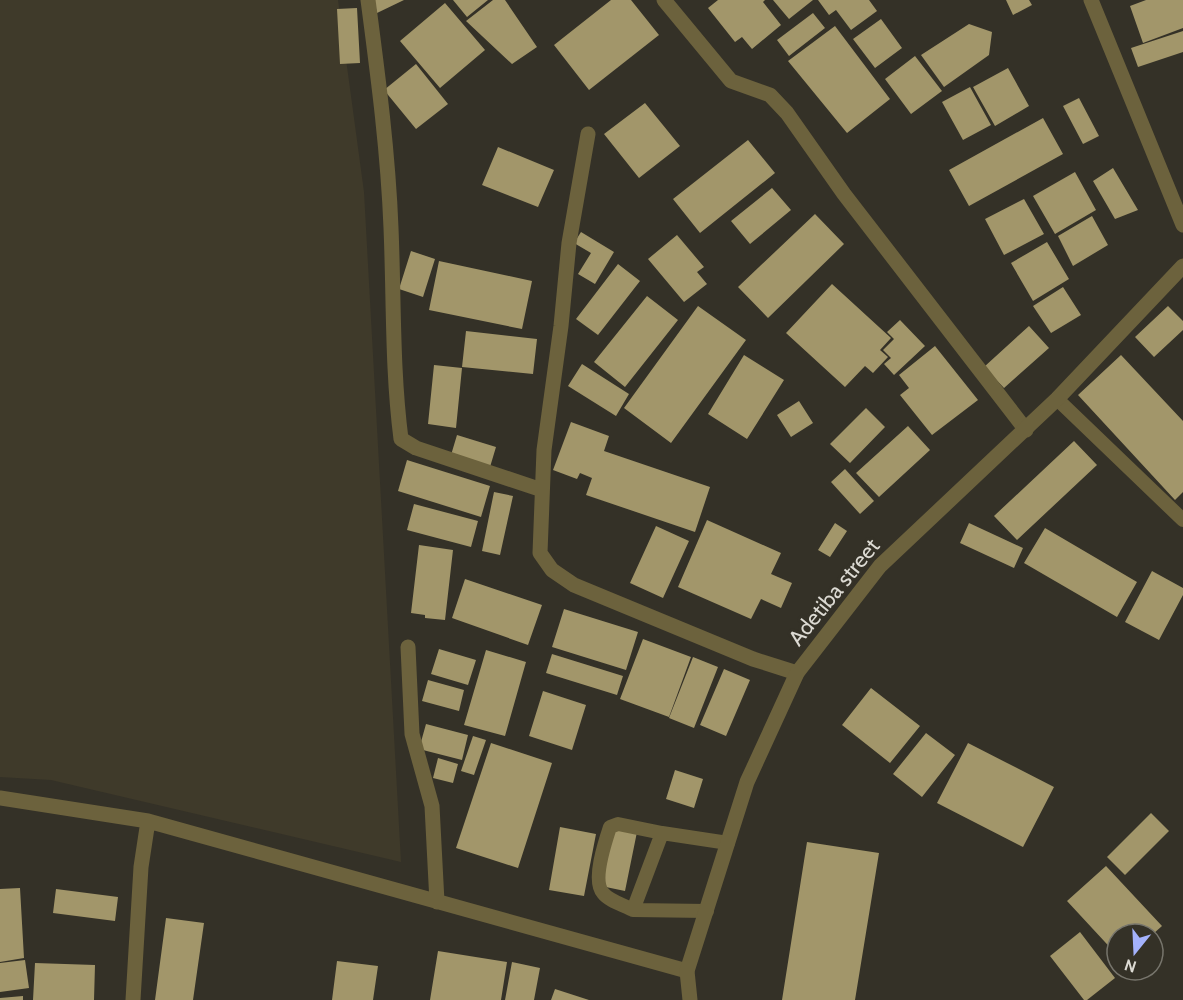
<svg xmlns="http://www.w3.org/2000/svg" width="1183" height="1000" viewBox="0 0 1183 1000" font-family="Cabin,sans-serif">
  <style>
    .built { fill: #3f3a2a }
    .building { fill: #a2966a }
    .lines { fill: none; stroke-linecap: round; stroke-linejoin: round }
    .service { stroke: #6c623d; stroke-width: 14 }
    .minor { stroke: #6c623d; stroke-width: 15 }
    .tertiary { stroke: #6c623d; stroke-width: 15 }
    .labels { text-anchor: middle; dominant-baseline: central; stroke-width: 6; stroke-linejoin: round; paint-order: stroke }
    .street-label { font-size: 22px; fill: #dcdad3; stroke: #343127 }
  </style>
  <rect width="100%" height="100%" fill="#343127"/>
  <path class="built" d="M 0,0 L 338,0 L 364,192 L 401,862 L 51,780 L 0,777 Z"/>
  <path class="building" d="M 374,0 L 404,0 L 377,13 Z
    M 453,0 L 488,0 L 467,17 Z
    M 493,0 L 505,0 L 537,47 L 512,64 L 466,21 Z
    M 611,0 L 631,0 L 659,35 L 589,90 L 554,45 Z
    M 718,0 L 765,0 L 763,2 L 781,25 L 752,49 L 742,37 L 735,42 L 708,8 Z
    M 773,0 L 813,0 L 789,19 Z
    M 818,0 L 869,0 L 877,11 L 851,30 L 836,10 L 829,15 Z
    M 1006,0 L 1029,0 L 1032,5 L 1013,15 Z
    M 1146,0 L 1183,0 L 1183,28 L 1143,43 L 1130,6 Z
    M 445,3 L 485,50 L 440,88 L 400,41 Z
    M 357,8 L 360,63 L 340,64 L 337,9 Z
    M 813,13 L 825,28 L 789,56 L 777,40 Z
    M 881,19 L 902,48 L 875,68 L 853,39 Z
    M 969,24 L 992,32 L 989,55 L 944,87 L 921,55 Z
    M 835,26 L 890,99 L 847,133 L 788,61 Z
    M 1183,31 L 1183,52 L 1138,67 L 1131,48 Z
    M 915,56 L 942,91 L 911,114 L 885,79 Z
    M 416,64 L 448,104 L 416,129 L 384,90 Z
    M 1008,68 L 1029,106 L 995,126 L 973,87 Z
    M 970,87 L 991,125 L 963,140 L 942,102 Z
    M 1079,98 L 1099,136 L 1083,144 L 1063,106 Z
    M 645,103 L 680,146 L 639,178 L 604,134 Z
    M 1043,118 L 1063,154 L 969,206 L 949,170 Z
    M 748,140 L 775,173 L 700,233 L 673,199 Z
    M 498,147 L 554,170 L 538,207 L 482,185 Z
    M 1113,168 L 1138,210 L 1115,219 L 1093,181 Z
    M 1075,172 L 1096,210 L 1055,234 L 1033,196 Z
    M 772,188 L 791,210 L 750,244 L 731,221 Z
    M 1024,199 L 1044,234 L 1004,255 L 985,219 Z
    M 815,214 L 844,244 L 768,318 L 738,287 Z
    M 1092,216 L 1108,245 L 1073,266 L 1058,236 Z
    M 581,232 L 614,252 L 595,284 L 578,274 L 591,253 L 574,243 Z
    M 677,235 L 704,267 L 697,272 L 707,284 L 684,302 L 648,259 Z
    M 1047,242 L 1069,279 L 1033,301 L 1011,263 Z
    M 411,251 L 435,259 L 423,297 L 399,289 Z
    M 439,261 L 532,281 L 522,329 L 429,310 Z
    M 618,264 L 640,281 L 598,335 L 576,319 Z
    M 832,284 L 891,338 L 880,350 L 888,357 L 873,373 L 865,366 L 845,387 L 786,333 Z
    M 1063,287 L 1081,315 L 1051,333 L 1033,306 Z
    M 647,296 L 678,320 L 625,387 L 594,362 Z
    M 698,306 L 746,340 L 671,443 L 624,408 Z
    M 1168,306 L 1183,321 L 1183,330 L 1154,357 L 1135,337 Z
    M 900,320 L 925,346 L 894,375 L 884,364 L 891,358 L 883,350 L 894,339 L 887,332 Z
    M 1029,326 L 1049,348 L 1004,388 L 984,367 Z
    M 466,331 L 537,339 L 533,374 L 462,367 Z
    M 935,346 L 978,400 L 932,435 L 900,395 L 909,388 L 899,375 Z
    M 744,355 L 784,380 L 747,439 L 708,414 Z
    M 1121,355 L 1183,421 L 1183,492 L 1175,500 L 1078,395 Z
    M 582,364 L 629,394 L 616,416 L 568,386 Z
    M 434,365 L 462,368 L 456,428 L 428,424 Z
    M 799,401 L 813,423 L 791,437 L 777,415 Z
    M 866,408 L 885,427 L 850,463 L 830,444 Z
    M 571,422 L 609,436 L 604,451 L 710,487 L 695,532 L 586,495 L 592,478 L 580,473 L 577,479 L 553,470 Z
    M 908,426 L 930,450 L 879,497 L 856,473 Z
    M 457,435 L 496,447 L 490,467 L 451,455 Z
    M 1074,441 L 1097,465 L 1017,540 L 994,516 Z
    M 407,460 L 490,486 L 481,517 L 398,491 Z
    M 845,469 L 874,501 L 860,514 L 831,482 Z
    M 494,492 L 513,496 L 500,555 L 482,551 Z
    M 414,504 L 478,521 L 471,547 L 407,530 Z
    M 707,520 L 781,553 L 771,574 L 792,583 L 781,608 L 761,599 L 751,619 L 678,587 Z
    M 835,523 L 847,531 L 830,557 L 818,550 Z
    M 969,523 L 1023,548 L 1014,568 L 960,543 Z
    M 656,526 L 689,541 L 663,598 L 630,583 Z
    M 1045,528 L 1137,582 L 1117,617 L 1024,563 Z
    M 419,545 L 453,550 L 445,620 L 425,618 L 425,615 L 411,613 Z
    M 1152,571 L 1183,588 L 1183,595 L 1159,640 L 1125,622 Z
    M 465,579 L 542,605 L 528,645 L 452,618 Z
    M 564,609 L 638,632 L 626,670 L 552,647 Z
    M 643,639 L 691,657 L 669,717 L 620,699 Z
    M 439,649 L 476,660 L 468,685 L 431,674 Z
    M 486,650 L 526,662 L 505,736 L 464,725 Z
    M 552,654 L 623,676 L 617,695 L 546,673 Z
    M 693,657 L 718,667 L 694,728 L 669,718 Z
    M 724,669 L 750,680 L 726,736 L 700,725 Z
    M 428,680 L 464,690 L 459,711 L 422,701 Z
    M 871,688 L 920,726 L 890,763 L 842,725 Z
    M 543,691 L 586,705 L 572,750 L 529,736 Z
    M 426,724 L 468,735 L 462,760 L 419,749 Z
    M 926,733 L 955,755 L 922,797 L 893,774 Z
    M 473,736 L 486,740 L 474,775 L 461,771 Z
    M 491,743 L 552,763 L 518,868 L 456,848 Z
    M 968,743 L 1054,787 L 1023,847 L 937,803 Z
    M 438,758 L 458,764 L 453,783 L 433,778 Z
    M 675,770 L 703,779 L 694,808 L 666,799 Z
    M 1151,813 L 1169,831 L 1125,875 L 1107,857 Z
    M 560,827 L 596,834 L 584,896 L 549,890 Z
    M 613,827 L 637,832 L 625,891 L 601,886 Z
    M 807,842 L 879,853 L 855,1000 L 782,1000 Z
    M 1106,866 L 1162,926 L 1153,934 L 1117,934 L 1117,955 L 1067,901 Z
    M 20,888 L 24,958 L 0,962 L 0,889 Z
    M 56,889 L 118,897 L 115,921 L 53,913 Z
    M 166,918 L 204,923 L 193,1000 L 155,1000 Z
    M 1080,932 L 1115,978 L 1087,1000 L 1084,1000 L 1050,956 Z
    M 438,951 L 507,962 L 501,1000 L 430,1000 Z
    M 25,960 L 29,988 L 0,992 L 0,963 Z
    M 337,961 L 378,966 L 373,1000 L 332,1000 Z
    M 512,962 L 540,968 L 534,1000 L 505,1000 Z
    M 35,963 L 95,965 L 94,1000 L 33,1000 Z
    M 555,989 L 589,1000 L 551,1000 Z
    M 23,996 L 23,1000 L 0,1000 L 0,998 Z"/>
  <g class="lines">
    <path class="service" d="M 1057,399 L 1183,520
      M 633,910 C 624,905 609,901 603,893 C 592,881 605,842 610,827 L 618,824 L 662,833
      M 707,911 L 633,910 L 662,833 L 728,843"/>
    <path class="minor" d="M 368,0 C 378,76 388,151 391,228 C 394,299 392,369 401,439 L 416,448 L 542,490
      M 664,0 L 731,81 L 770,95 L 787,113 L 844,194 L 1026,430
      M 1091,0 L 1183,225
      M 588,134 L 569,243 L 561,326 L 544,450 L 540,553 L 552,570 L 574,585 L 753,659 L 797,673
      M 408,647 L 412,734 L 432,806 L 437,902
      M 0,798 L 148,821 L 687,971
      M 133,1000 L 141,867 L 148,821"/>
    <path class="tertiary" d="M 690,1000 L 687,971 L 747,782 L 797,673 L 880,566 L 1057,399 L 1183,266"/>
  </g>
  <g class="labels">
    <g class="street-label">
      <text transform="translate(834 592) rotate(-51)">Adetiba street</text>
    </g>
  </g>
  <g transform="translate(1135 952) rotate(198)"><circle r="28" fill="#343127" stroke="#77756c" stroke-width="1.5"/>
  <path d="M0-4.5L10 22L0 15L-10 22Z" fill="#a4b2fc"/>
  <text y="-9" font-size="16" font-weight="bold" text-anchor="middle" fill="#dcdad3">N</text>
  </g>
</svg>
